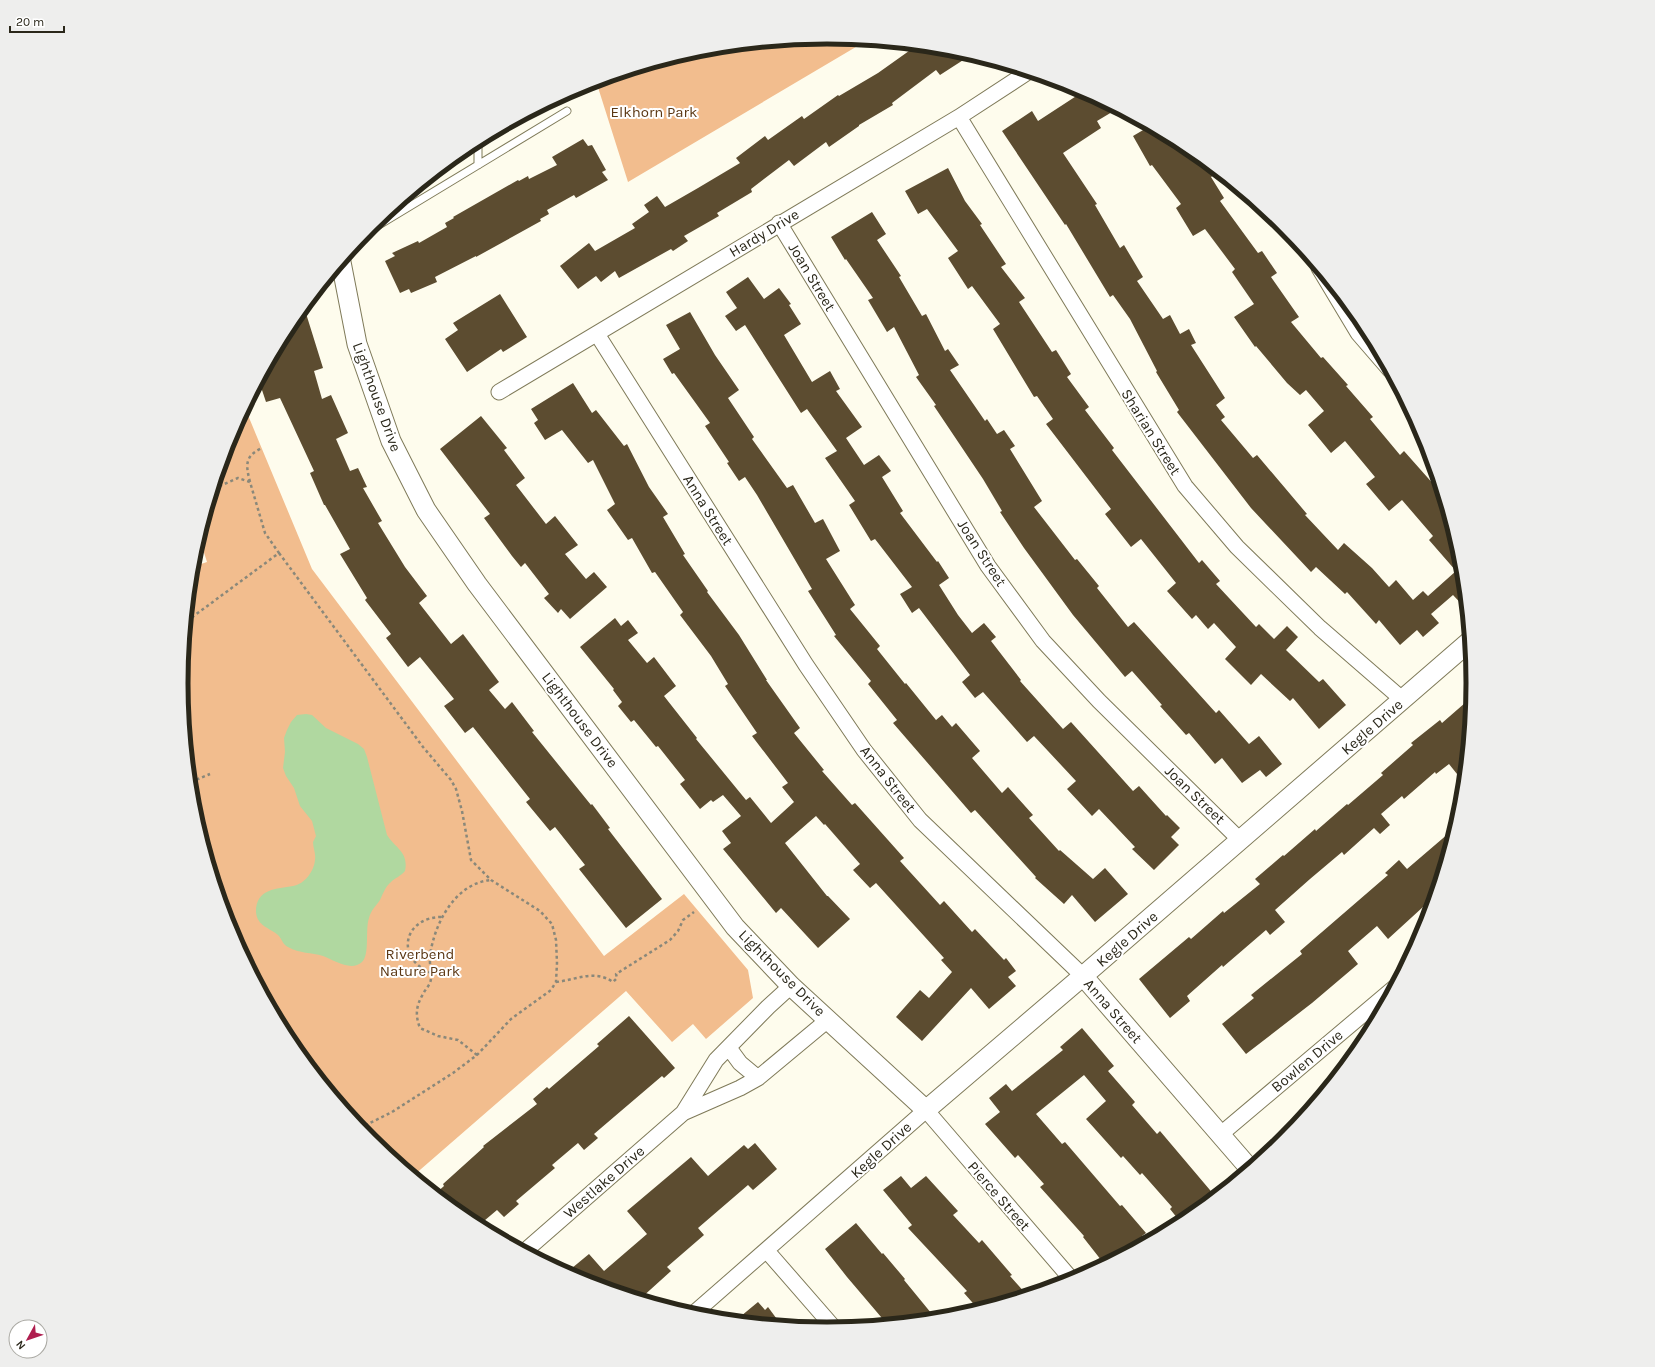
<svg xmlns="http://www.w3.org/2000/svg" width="1655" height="1367" viewBox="0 0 1655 1367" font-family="Karla,sans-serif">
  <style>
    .green { fill: #f2bd8e }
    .water { fill: #b0d8a0 }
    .building { fill: #5c4c30 }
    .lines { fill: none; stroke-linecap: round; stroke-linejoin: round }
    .service-casing { stroke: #7f7a59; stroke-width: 9 }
    .minor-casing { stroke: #7f7a59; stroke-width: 17 }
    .tertiary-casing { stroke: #7f7a59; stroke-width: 21 }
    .path { stroke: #8a887a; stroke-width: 2.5; stroke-dasharray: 3 3; stroke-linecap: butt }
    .service { stroke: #fff; stroke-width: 7 }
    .minor { stroke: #fff; stroke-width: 15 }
    .tertiary { stroke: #fff; stroke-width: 19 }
    .labels { text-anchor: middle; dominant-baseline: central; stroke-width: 4; stroke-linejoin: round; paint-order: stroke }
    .park-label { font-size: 15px; fill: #5b3713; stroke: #fff }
    .street-label { font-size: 15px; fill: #2a271a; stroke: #fff }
    .rim { fill: none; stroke: #2a271a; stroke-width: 5 }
  </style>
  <rect width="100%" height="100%" fill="#fefced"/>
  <path class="green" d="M 828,37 L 866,41 L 628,182 L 596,81 L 702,49 Z
    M 245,408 L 312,569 L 604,956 L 684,894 L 748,970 L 753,998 L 706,1039 L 693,1024 L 672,1042 L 626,991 L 413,1176 L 370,1140 L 290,1042 L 230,931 L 193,809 L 181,683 L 192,567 L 207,562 L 199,537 L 230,436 Z"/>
  <path class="water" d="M 306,714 L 312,715 L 326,728 L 358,744 L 364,749 L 367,757 L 387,835 C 395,848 409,852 405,871 C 401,876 395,878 391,882 C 385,887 383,894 380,900 C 376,906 371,910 369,918 C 365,929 370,955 362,962 C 351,972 334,960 323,956 C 311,952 300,954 288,947 C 283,945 282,939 278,935 C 270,928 257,926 256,912 C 256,888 277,889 293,886 C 305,884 314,871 315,860 C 316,853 313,848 313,842 L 316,836 L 312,821 L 300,806 L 294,788 L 286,776 L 283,768 L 285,752 L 284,738 L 287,730 L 291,722 L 297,715 Z"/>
  <path class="building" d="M 916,46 L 954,49 L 971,55 L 940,75 L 936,70 L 892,103 L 893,105 L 859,125 L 859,126 L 829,147 L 826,142 L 794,166 L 789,160 L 751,189 L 752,192 L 717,213 L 719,216 L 684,236 L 688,241 L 673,251 L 671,249 L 619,278 L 615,271 L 601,282 L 596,276 L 578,289 L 560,266 L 589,243 L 595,251 L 635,228 L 632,224 L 649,212 L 644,205 L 657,196 L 665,207 L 698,188 L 740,163 L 736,158 L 765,136 L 768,140 L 802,116 L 804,119 L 838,95 L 839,96 L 878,73 Z
    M 1084,91 L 1117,109 L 1097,121 L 1101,128 L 1063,153 L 1097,204 L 1095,205 L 1120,248 L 1124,245 L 1143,277 L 1137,281 L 1163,319 L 1170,315 L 1180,334 L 1189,329 L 1196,343 L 1191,345 L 1225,398 L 1216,405 L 1225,417 L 1221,420 L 1253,458 L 1257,455 L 1307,514 L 1305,515 L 1338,550 L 1344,543 L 1372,568 L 1389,587 L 1396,580 L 1413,600 L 1423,591 L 1428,596 L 1456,571 L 1429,540 L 1433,536 L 1402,500 L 1389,511 L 1366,484 L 1375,477 L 1345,441 L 1331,453 L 1308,425 L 1324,411 L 1306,390 L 1300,395 L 1287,383 L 1256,346 L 1255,347 L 1234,317 L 1254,304 L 1232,272 L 1235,269 L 1205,229 L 1193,236 L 1176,208 L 1181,204 L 1152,165 L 1150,166 L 1133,136 L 1150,126 L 1187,146 L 1201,158 L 1214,175 L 1211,177 L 1224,198 L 1220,201 L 1258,253 L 1262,251 L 1277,273 L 1271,277 L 1299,317 L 1291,322 L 1321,358 L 1323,357 L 1348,385 L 1346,386 L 1373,417 L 1370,419 L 1400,455 L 1404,451 L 1443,495 L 1462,558 L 1467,610 L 1453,595 L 1431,614 L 1439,623 L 1423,637 L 1417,630 L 1400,645 L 1379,620 L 1376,624 L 1347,592 L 1345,594 L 1316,567 L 1311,572 L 1251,508 L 1177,412 L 1179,410 L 1156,372 L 1157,371 L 1130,319 L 1113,295 L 1110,297 L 1066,224 L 1065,225 L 1002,131 L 1032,111 L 1038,121 Z
    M 583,139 L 588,146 L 592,145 L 606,170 L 602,172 L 608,180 L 576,198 L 574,195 L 547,210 L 549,214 L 540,219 L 541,221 L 476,257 L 476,256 L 435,277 L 437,282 L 411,293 L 409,289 L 400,293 L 385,261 L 395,256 L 392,253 L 418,241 L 419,243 L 447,227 L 445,223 L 454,218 L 453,217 L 518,180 L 519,181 L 528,176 L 529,179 L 557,165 L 552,157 Z
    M 948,168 L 965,201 L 982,224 L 980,225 L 1006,264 L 1001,267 L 1025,298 L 1019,302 L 1052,352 L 1056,350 L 1071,374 L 1067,377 L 1089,407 L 1085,410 L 1114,448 L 1112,450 L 1199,563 L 1202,560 L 1220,581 L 1216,584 L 1256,627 L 1259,624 L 1274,639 L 1287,626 L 1298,637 L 1286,650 L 1319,682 L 1323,679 L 1346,705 L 1319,729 L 1293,698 L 1290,701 L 1261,674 L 1251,685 L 1225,659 L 1236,647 L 1214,623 L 1208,629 L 1196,615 L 1192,619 L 1167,591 L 1176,583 L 1141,539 L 1131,547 L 1105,514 L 1111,509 L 1046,424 L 1053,419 L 1037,396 L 1034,397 L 993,329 L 1000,324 L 972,286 L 968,289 L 948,258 L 958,251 L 927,209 L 918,214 L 905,191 Z
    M 872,212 L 886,234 L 877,240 L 901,276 L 899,277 L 922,316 L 926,314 L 945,351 L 948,349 L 959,365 L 950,370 L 985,421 L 987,419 L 997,434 L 1004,430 L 1015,446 L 1010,449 L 1042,501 L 1034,507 L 1075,560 L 1077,559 L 1099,586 L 1097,588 L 1128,627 L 1134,622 L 1216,713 L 1219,710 L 1249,744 L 1259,736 L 1282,764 L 1266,777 L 1260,770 L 1242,783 L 1222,758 L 1215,764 L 1189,733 L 1186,735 L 1160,706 L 1162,705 L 1132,671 L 1125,677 L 1073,615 L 1024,548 L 1000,512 L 1002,511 L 983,479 L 934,406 L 936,405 L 916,377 L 919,375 L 894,327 L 887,332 L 868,300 L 873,298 L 846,259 L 845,260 L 831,237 Z
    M 748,277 L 764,299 L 779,288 L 791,304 L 789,305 L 801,324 L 784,335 L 812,382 L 830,371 L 840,389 L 836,391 L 862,427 L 846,438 L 864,465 L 879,455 L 891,471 L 882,477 L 903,511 L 900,513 L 937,562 L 938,561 L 949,578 L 939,585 L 958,615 L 972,633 L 984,623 L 996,637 L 991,641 L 1021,680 L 1020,681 L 1063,729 L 1071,722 L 1133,791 L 1139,786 L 1166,816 L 1167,815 L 1180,828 L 1171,837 L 1179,845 L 1154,870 L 1132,849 L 1135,847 L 1099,809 L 1092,816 L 1067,789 L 1076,781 L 1034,736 L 1027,742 L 983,692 L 975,698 L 962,682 L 970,675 L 919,608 L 912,613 L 900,594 L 912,587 L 875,539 L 871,541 L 849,505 L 855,501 L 825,458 L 837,451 L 807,409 L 801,413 L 745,325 L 736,331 L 725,316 L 737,308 L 726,292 Z
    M 500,294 L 527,337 L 503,352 L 501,349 L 467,372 L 445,339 L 458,330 L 453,323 Z
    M 304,307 L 323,368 L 314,371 L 322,399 L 331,395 L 348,433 L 336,439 L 350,471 L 358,468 L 367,487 L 363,488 L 382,521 L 378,523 L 405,567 L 427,596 L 419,603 L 451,644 L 463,634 L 499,682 L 489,690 L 505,709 L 512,702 L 534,731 L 532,732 L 591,805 L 592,804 L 610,828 L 608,829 L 662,899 L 626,928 L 579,869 L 585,865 L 555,827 L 550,831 L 526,802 L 530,799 L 473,727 L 465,733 L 444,706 L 454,699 L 420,657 L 408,667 L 386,638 L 391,634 L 365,600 L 367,598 L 340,554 L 350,549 L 325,505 L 324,505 L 310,473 L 314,471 L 280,398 L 266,402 L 259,381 L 290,324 Z
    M 690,312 L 715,355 L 739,390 L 728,398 L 754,437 L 752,439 L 787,488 L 793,485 L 815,523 L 823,519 L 840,551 L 826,559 L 855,605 L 850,609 L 880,646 L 877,649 L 905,684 L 906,683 L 936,720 L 942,715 L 952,727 L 956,723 L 980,751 L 972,758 L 1002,793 L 1008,787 L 1033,815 L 1029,818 L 1059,851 L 1060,850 L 1093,879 L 1105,868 L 1128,894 L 1095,922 L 1072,895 L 1064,904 L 1035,878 L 1036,877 L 975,810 L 971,813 L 893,723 L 897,720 L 868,684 L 871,681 L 834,636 L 836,635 L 808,591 L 812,589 L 757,495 L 745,477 L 739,481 L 727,463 L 729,462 L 705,426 L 710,423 L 674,373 L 672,374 L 663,359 L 680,349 L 666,325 Z
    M 573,383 L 592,413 L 596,410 L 624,446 L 627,444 L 649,487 L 668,514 L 663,517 L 685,554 L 683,555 L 708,591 L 707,592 L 739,635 L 767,680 L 766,680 L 800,728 L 794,733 L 824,770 L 822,771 L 852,805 L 855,803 L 888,840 L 904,858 L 900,861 L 940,905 L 944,901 L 972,932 L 975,929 L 1004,960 L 1006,958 L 1016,971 L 1008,977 L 1016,986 L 989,1009 L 971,988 L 922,1041 L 896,1017 L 920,990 L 929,998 L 952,972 L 941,960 L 944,958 L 876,883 L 870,888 L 853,870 L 860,864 L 825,824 L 824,825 L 816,816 L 785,843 L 827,896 L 828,896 L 850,919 L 818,948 L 781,908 L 776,913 L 723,849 L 731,843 L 722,831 L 741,816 L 723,795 L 713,802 L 711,800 L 700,809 L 680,784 L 685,780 L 658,746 L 656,747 L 634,720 L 631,722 L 618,706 L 622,702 L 613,690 L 614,689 L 580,647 L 615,618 L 621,626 L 628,620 L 638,633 L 628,640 L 647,663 L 654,657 L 676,686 L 664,696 L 697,738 L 696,739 L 746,800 L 750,797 L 771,823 L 794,802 L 782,787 L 788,783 L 752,736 L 757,733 L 725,686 L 728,684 L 711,656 L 680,615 L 683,612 L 655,572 L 652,573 L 632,538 L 628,540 L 607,510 L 615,504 L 593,460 L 588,463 L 562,430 L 545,440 L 534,423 L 538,420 L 531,409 Z
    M 481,416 L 507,448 L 504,450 L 525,478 L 516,485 L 546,524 L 555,516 L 578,545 L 565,554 L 586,579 L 594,572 L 607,587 L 570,619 L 561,609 L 558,613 L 544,598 L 549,594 L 525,563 L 521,567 L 512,556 L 484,518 L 490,514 L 440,449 Z
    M 1473,696 L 1466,767 L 1457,774 L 1449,764 L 1436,774 L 1435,772 L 1404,799 L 1402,796 L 1381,814 L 1390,825 L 1380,834 L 1374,828 L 1344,855 L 1342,852 L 1310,879 L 1275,910 L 1285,922 L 1270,935 L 1266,930 L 1223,967 L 1222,965 L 1187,996 L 1190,1001 L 1170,1018 L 1139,979 L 1189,937 L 1191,939 L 1223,911 L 1224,913 L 1260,884 L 1255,879 L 1283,855 L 1284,856 L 1315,829 L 1316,831 L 1347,804 L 1348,805 L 1383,775 L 1381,773 L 1413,745 L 1411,743 L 1440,720 L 1442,723 Z
    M 1456,827 L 1435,896 L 1388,939 L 1377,926 L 1348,951 L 1358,964 L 1312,1003 L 1246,1054 L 1222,1024 L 1254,998 L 1251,995 L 1302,954 L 1300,951 L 1388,875 L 1385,873 L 1399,860 L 1407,869 Z
    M 629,1016 L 675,1068 L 664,1078 L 662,1076 L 594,1134 L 598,1138 L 584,1150 L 578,1143 L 552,1165 L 555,1168 L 516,1201 L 519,1204 L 504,1217 L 497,1210 L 478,1226 L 468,1221 L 435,1194 L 444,1186 L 443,1184 L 484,1147 L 483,1146 L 537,1104 L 533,1099 L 547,1087 L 549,1089 L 599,1046 L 597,1044 Z
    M 1082,1028 L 1114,1066 L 1108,1071 L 1135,1102 L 1132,1105 L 1157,1134 L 1160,1131 L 1215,1196 L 1182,1224 L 1170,1209 L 1172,1207 L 1142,1173 L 1140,1175 L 1123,1156 L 1121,1158 L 1086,1119 L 1106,1101 L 1084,1075 L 1036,1114 L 1062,1144 L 1065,1142 L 1120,1206 L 1122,1205 L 1146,1233 L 1142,1236 L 1147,1242 L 1105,1265 L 1083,1237 L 1084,1236 L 1040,1187 L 1044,1184 L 1018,1155 L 1015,1158 L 985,1124 L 1000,1112 L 989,1098 L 1006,1084 L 1012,1091 L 1063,1050 L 1060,1047 Z
    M 755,1143 L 777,1169 L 753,1190 L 748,1185 L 698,1228 L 704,1235 L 667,1267 L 671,1271 L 640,1299 L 580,1281 L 566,1273 L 589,1254 L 604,1271 L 647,1234 L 627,1211 L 691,1157 L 708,1176 L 744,1145 L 748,1149 Z
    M 901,1176 L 911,1188 L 926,1176 L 958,1211 L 953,1215 L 979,1243 L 982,1240 L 1012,1275 L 1010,1276 L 1027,1295 L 979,1310 L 964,1293 L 967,1291 L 908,1228 L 912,1225 L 883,1190 Z
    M 856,1223 L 882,1254 L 883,1253 L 905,1279 L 904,1280 L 936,1319 L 887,1324 L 847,1277 L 825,1249 Z
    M 758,1302 L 765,1310 L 768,1307 L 782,1326 L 735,1321 Z"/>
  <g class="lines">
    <g class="service-casing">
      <path id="service" d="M 478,165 L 478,141
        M 364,234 L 567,111"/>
    </g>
    <g class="minor-casing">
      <path id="minor" d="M 959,117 L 1185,486 L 1237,547 L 1320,628 L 1403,700
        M 779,223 L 988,566 L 1043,641 L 1099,701 L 1240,840
        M 1319,268 L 1358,333 L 1390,370
        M 597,334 L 806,665 L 864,750 L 920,820 L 1083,976
        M 499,392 L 959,117 L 1028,72
        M 729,1048 L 740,1063 L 758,1078
        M 683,1113 L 740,1088 L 758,1078 L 829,1019
        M 1221,1134 L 1394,988
        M 525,1251 L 683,1113 L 716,1060 L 768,1007 L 791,986
        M 767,1251 L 835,1329
        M 692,1315 L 926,1110 L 1073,1281"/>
    </g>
    <g class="tertiary-casing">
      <path id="tertiary" d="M 341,262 L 357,344 L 391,441 L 426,510 L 477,584 L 735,927 L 791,986 L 926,1110 L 1083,976 L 1470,641
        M 1083,976 L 1250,1169"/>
    </g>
    <path class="path" d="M 250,482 C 246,466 244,456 262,448
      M 279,553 L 423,747 L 451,780 L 456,789 L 462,811 L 471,860 L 491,880 L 540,911 L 552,924 L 556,940 L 557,963 L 556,982 L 551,990 L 511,1019 L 477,1055 L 453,1073 L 392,1112 L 360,1128
      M 187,621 L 279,553 L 265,533 L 250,482 L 238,478 L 215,488
      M 191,782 L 210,774
      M 431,973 C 393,957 405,916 443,917
      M 556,982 C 576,980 594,969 613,982 L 617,978 L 616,974 L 670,940 L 678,931 L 683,920 L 694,912
      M 477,1055 L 458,1040 L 438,1036 L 420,1028 C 415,1015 416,1006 423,994 C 425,990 428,987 430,983 C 433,975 429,965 430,956 C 434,924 455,883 491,880"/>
    <use href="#service" class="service"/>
    <use href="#minor" class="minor"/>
    <use href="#tertiary" class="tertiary"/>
  </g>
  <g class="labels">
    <g class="park-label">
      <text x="654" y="112">Elkhorn Park</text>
      <text x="420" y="954">Riverbend<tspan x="420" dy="17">Nature Park</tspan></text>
    </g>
    <g class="street-label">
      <text transform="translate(764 233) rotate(-31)">Hardy Drive</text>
      <text transform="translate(812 277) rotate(59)">Joan Street</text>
      <text transform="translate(377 397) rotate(70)">Lighthouse Drive</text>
      <text transform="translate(1151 432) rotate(58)">Sharian Street</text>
      <text transform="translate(708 510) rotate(58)">Anna Street</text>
      <text transform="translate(982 553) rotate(57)">Joan Street</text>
      <text transform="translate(580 720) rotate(53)">Lighthouse Drive</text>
      <text transform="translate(1372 727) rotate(-41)">Kegle Drive</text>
      <text transform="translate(888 779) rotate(52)">Anna Street</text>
      <text transform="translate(1195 795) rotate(44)">Joan Street</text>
      <text transform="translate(1127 939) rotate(-41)">Kegle Drive</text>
      <text transform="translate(782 973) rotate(45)">Lighthouse Drive</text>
      <text transform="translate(1113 1011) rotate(49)">Anna Street</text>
      <text transform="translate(1307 1061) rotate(-40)">Bowlen Drive</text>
      <text transform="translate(881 1150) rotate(-42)">Kegle Drive</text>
      <text transform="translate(604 1182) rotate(-41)">Westlake Drive</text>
      <text transform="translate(999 1196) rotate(49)">Pierce Street</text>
    </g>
  </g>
  <path d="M0 0H1655V1367H0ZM188 683a639 639 0 1 1 1278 0a639 639 0 1 1-1278 0Z" fill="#eeeeed" fill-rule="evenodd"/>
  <path class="rim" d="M188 683a639 639 0 1 1 1278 0a639 639 0 1 1-1278 0Z"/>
  <g transform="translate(28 1339) rotate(230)"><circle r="19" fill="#ffffff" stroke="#aaa9a3"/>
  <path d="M0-3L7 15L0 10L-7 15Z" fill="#af1e4f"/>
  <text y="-6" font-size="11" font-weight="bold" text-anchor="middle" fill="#2a271a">N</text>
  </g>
  <path d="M10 26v6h54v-6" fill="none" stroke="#2a271a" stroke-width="2"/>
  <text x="16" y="26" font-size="12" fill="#2a271a" stroke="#ffffff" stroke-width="3" paint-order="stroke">20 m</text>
</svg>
